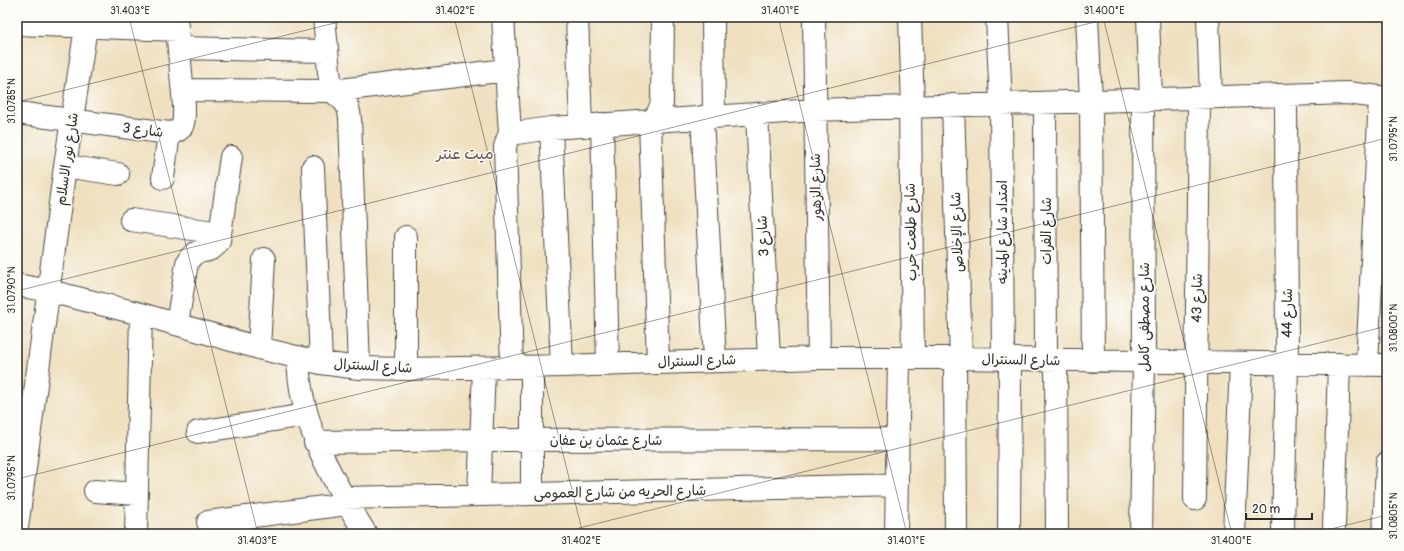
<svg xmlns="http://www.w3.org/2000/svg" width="1404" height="551" viewBox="0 0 1404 551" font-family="Pangolin,'Playpen Sans Arabic',sans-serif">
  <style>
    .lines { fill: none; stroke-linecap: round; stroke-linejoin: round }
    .minor-casing { stroke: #484641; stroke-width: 24 }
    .minor { stroke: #fff; stroke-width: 22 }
    .ticks { fill: none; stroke: #2b2b2b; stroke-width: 1; stroke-opacity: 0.45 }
    .labels { text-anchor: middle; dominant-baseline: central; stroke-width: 3; stroke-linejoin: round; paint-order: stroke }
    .street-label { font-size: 14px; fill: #2b2b2b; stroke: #fdfcf7 }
    .quarter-label { font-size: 16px; fill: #675550; stroke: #fdfcf7 }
    .neatline { fill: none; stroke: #2b2b2b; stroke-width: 1.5 }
    .ticks-label { font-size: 10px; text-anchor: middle; fill: #2b2b2b }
  </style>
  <rect width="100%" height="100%" fill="#fdfcf7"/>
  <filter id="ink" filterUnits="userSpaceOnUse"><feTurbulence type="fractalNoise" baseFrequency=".025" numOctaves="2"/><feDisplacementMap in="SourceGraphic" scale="8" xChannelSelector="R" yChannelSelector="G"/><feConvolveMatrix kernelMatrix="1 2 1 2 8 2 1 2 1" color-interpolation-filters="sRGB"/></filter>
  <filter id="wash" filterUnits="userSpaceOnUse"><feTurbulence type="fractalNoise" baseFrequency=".012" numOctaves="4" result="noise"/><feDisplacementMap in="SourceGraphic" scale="16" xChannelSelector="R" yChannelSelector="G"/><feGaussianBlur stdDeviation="0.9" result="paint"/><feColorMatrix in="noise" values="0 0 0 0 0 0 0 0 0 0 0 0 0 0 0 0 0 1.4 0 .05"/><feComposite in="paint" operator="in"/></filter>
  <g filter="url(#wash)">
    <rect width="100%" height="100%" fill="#efe0c0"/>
  </g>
  <g filter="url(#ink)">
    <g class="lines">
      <g class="minor-casing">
        <path id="minor" d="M 324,17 L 329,72 L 332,91 C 344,102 348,101 350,118 L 359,368
          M 503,17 L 510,134
          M 577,17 L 581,125
          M 713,17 L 714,117
          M 814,17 L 819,358
          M 910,17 L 913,107
          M 997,17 L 1001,104 L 1003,359
          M 1087,17 L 1091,101 L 1093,361
          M 1148,17 L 1151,99
          M 1208,17 L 1211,97
          M 17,24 L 178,30
          M 179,48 L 327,51
          M 183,90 L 332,91 L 506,70
          M 1045,103 L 1046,360
          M 953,105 L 961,359
          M 910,107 L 913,358
          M 17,113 L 169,133 C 186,131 184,120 184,106 L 176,17
          M 757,114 L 769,359
          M 702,117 L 715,361
          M 602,124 L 608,365
          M 551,128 L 562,366
          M 510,134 L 551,128 L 815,110 L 1347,93 L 1387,98
          M 510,134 L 507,140 L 505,147 L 512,367
          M 65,166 L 118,174
          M 313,167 L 321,363
          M 163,178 L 169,133
          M 131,220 L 220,233
          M 406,237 L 406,369
          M 17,285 L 49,291 L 141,314 L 259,348 L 321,363 L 359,368 L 406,369 L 562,366 L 819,358 L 955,358 L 1387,365
          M 177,324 L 187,263 C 196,244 209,258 219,241 L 231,157
          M 259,348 L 264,259
          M 298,357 C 299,423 332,480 366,534
          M 955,358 L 956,534
          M 1056,360 L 1057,534
          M 658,363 L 650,121 L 657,115 L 662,103 L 663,17
          M 1367,365 L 1380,97
          M 532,367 L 532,494
          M 198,432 L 306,415
          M 315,442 L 481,440 L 897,439
          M 95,491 L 137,494
          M 479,495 L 484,368
          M 343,498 L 532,494 L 897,485
          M 1195,499 L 1199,98
          M 208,522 L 347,504
          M 1334,527 L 1339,364
          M 17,528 L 65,166 L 86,27
          M 1283,530 L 1287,364 L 1286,95
          M 136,534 L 141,314
          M 896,534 L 899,358
          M 1009,534 L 1010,359
          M 1141,534 L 1144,361 L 1143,99
          M 1234,534 L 1241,363
          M 1384,534 L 1387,463"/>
      </g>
      <use href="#minor" class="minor"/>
    </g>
  </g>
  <path class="ticks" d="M 129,17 L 258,534M 454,17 L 583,534M 778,17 L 907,534M 1103,17 L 1232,534M 17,102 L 359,17M 17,291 L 1115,17M 17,479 L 1387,138M 555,534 L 1387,326M 1311,534 L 1387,515"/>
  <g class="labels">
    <g class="street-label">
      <text transform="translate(143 130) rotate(7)">شارع 3</text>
      <text transform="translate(67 159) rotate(-82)">شارع نور الاسلام</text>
      <text transform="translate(816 187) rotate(-91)">شارع الزهور</text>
      <text transform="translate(1046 231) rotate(-90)">شارع الفرات</text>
      <text transform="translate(911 232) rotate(-91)">شارع طلعت حرب</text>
      <text transform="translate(957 232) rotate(-92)">شارع الإخلاص</text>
      <text transform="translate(1002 232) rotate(-90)">امتداد شارع المدينه</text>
      <text transform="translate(763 236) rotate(-93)">شارع 3</text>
      <text transform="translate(1197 298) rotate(-89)">شارع 43</text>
      <text transform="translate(1287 313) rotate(-90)">شارع 44</text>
      <text transform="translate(1144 317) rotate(-90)">شارع مصطفى كامل</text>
      <text transform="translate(1021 360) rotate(1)">شارع السنترال</text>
      <text transform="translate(697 361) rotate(-2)">شارع السنترال</text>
      <text transform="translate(373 366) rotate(3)">شارع السنترال</text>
      <text x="606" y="440">شارع عثمان بن عفان</text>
      <text transform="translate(620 492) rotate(-1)">شارع الحريه من شارع العمومى</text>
    </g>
    <g class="quarter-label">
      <text x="465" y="154">ميت عنتر</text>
    </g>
  </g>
  <rect width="1404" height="551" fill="none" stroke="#fdfcf7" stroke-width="44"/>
  <path d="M1246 513v6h66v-6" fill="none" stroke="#2b2b2b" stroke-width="2"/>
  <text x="1252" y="513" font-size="12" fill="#2b2b2b" stroke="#fdfcf7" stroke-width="3" paint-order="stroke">20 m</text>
  <rect x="22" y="22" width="1360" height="507" class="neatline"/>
  <g class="ticks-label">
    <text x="130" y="14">31.403°E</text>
    <text x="455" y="14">31.402°E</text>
    <text x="780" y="14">31.401°E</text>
    <text x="1104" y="14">31.400°E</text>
    <text transform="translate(11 101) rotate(-90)" y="4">31.0785°N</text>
    <text transform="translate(1393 139) rotate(-90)" y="4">31.0795°N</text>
    <text transform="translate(11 290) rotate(-90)" y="4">31.0790°N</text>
    <text transform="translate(1393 328) rotate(-90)" y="4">31.0800°N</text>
    <text transform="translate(11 478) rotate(-90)" y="4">31.0795°N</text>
    <text transform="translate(1393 516) rotate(-90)" y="4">31.0805°N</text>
    <text x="257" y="544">31.403°E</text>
    <text x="581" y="544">31.402°E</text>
    <text x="906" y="544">31.401°E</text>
    <text x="1231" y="544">31.400°E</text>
  </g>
</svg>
